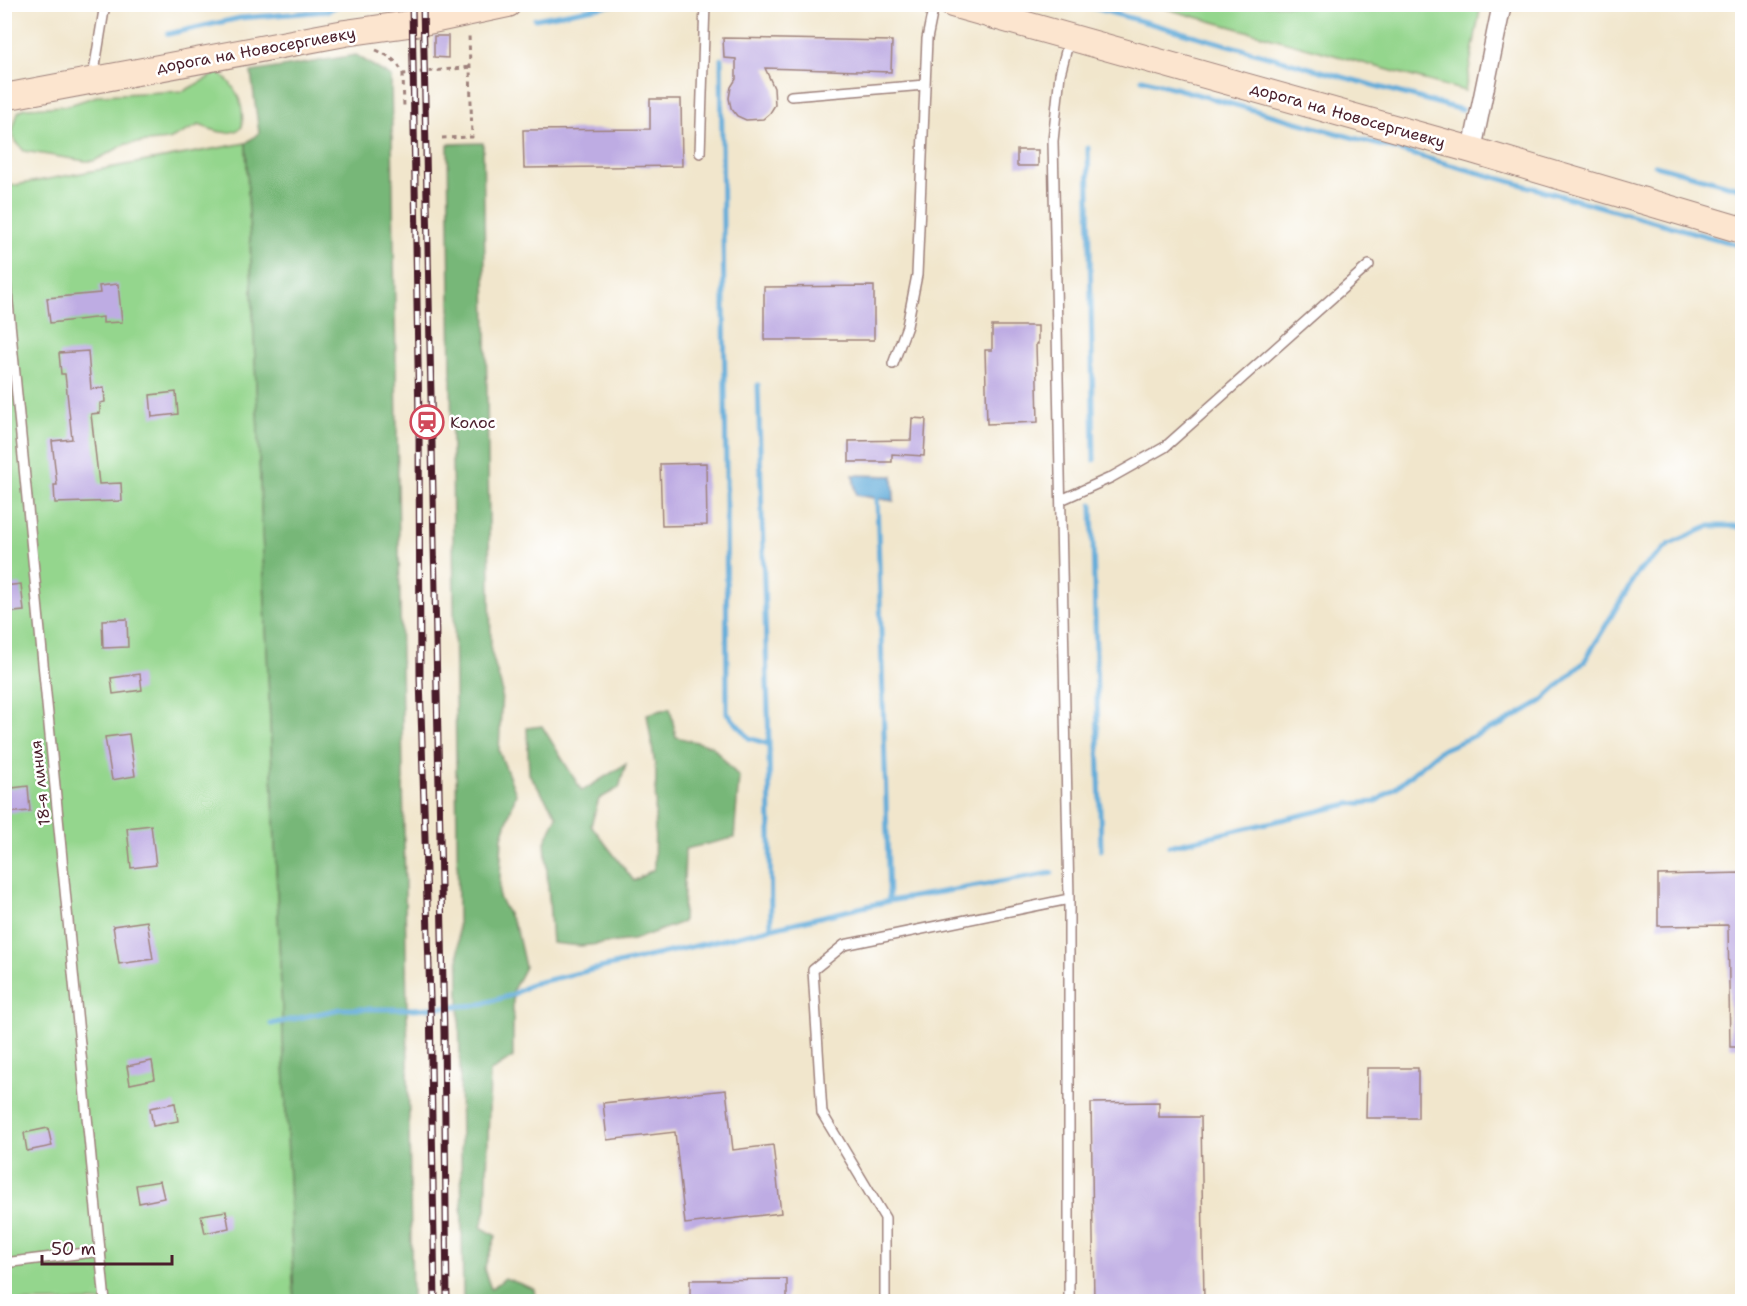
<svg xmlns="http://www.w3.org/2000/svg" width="1747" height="1306" viewBox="0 0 1747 1306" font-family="'Shantell Sans',sans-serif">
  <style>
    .green { fill: #94d68d; stroke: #6f7a5c; stroke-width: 1.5 }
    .forest { fill: #77b778; stroke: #606b52; stroke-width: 1.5 }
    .water { fill: #61abd9; stroke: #566582; stroke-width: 1.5 }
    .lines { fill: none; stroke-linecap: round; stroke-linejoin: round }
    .stream { stroke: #61abd9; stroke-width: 5 }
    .building { fill: #beace3 }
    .lane-casing { stroke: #9e827c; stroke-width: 12 }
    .street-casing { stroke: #9e827c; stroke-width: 21 }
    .secondary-casing { stroke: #9e827c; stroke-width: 28 }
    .path { stroke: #9e827c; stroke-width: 3; stroke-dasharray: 4.5 4.5; stroke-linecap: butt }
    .lane { stroke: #fff; stroke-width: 9 }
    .street { stroke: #fff; stroke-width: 18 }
    .secondary { stroke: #fce5cf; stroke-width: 26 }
    .rail-casing { stroke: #4a1f2b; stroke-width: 7 }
    .rail { stroke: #fff; stroke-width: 4.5; stroke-dasharray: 14; stroke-linecap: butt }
    .labels { text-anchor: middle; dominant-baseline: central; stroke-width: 5; stroke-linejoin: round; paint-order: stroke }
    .street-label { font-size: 16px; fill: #4a1f2b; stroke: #fff }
    .poi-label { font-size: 16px; fill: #4a1f2b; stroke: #fff; text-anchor: start }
  </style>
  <rect width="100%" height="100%" fill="#fff"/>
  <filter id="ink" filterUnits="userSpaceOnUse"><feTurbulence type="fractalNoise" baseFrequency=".0167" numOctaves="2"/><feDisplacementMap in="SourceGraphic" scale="12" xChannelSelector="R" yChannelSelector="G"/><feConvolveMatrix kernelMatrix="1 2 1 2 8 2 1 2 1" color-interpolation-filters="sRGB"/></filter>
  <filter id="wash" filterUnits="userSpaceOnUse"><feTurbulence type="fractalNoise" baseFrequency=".008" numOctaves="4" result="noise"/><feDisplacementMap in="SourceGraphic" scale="24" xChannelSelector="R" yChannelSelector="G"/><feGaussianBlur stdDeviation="1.35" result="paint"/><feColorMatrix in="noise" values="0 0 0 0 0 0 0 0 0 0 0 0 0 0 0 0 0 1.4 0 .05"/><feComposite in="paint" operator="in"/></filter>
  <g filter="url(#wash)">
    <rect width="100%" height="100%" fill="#f1e6cc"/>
    <path class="green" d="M 1152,5 L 1481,5 L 1465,91 Z
      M 219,72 C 237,87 245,104 242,127 C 229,138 213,130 199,125 L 169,140 L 126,144 L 94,161 L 85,161 L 24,151 L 13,138 L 13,129 L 18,112 L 25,108 L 66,106 L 100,95 L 184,91 Z
      M 246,143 L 294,1301 L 5,1302 L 5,187 Z"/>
    <path class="forest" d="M 356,55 L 391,77 L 412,1301 L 294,1301 L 246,143 L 259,133 L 251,72 Z
      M 483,143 L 491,651 L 502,689 L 499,751 L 516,794 L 502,837 L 499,897 L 517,931 L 525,967 L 513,990 L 513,1057 L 490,1072 L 486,1210 L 481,1227 L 496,1236 L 484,1269 L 491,1289 L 505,1278 L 534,1289 L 536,1302 L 463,1301 L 448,144 Z
      M 670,708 L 676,737 L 712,746 L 739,777 L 734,838 L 685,849 L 683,922 L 633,940 L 581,946 L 552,943 L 545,842 L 557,816 L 529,774 L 527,728 L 542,726 L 582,791 L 626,764 L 619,788 L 599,799 L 591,825 L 634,881 L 654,869 L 656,772 L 647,714 Z"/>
    <path class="water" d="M 853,475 L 893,476 L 894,501 L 856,495 Z"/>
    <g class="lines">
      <path class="stream" d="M 876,4 L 884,6
        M 1080,4 L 1462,110
        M 535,19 L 616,4
        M 168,34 L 240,18 L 327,11 L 341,4
        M 721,59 L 726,470 L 727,713 L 749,738 L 769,744 L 771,928
        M 1142,79 L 1742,246
        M 1088,148 L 1094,460
        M 1655,165 L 1742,189
        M 758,385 L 769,744
        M 877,498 L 889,901
        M 1092,504 L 1101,850
        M 1169,846 L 1349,804 L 1375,802 L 1398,786 L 1439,751 L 1502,724 L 1542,701 L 1584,662 L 1637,573 L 1670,544 L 1710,526 L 1735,526 L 1742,528
        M 271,1024 L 340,1009 L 414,1009 L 478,1005 L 512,995 L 531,984 L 889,901 L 1052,873"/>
    </g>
    <g id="blocks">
      <path class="building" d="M 434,36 L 448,36 L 448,58 L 434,57 Z
        M 723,38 L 892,41 L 891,72 L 765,68 L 774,88 L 775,105 L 770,113 L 763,119 L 746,120 L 737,116 L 731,108 L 729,98 L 731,87 L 736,79 L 736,59 L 724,58 Z
        M 650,99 L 681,99 L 682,166 L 524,168 L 523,130 L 650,129 Z
        M 1017,150 L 1038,150 L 1038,166 L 1017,166 Z
        M 118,284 L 122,322 L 103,323 L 103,317 L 50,323 L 47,298 L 100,293 L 99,286 Z
        M 874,286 L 874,340 L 764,340 L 764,287 Z
        M 992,326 L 1038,326 L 1038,344 L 1036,344 L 1038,422 L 987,424 L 985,350 L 992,350 Z
        M 88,351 L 91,389 L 104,388 L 105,402 L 100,403 L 100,413 L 91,414 L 99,484 L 121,483 L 122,501 L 55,503 L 54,485 L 57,485 L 52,441 L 72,439 L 65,374 L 61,374 L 59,353 Z
        M 176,392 L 178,414 L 152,417 L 150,395 Z
        M 912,418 L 926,419 L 924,456 L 892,454 L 892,462 L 849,462 L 849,441 L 911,440 Z
        M 706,463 L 707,525 L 662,526 L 660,464 Z
        M 21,584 L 24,611 L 4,613 L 4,586 Z
        M 127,619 L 128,647 L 103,648 L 102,620 Z
        M 140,674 L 142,690 L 113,694 L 111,678 Z
        M 129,734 L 135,776 L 112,780 L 105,737 Z
        M 28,786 L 30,811 L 4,813 L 4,789 Z
        M 151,825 L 156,865 L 131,868 L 127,828 Z
        M 1743,873 L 1743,1047 L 1730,1047 L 1728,925 L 1658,926 L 1658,875 Z
        M 147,921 L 153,959 L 119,964 L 113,926 Z
        M 152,1061 L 155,1079 L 130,1084 L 127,1066 Z
        M 1367,1068 L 1418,1068 L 1418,1118 L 1366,1118 Z
        M 726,1090 L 733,1150 L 773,1145 L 781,1213 L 685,1224 L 675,1132 L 607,1140 L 603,1103 Z
        M 1159,1102 L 1159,1117 L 1201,1117 L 1204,1302 L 1094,1302 L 1091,1103 Z
        M 175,1103 L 178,1121 L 153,1126 L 150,1108 Z
        M 48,1128 L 52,1146 L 27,1151 L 24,1133 Z
        M 160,1181 L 164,1198 L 139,1203 L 136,1185 Z
        M 226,1211 L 229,1228 L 205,1233 L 201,1215 Z
        M 787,1279 L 787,1302 L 690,1302 L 690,1280 Z"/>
    </g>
  </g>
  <g filter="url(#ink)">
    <use href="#blocks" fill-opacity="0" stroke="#9e827c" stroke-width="1.5"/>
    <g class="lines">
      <g class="lane-casing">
        <path id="lane" d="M 1069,40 L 1060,74 L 1053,141 L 1069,899 L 1069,1302
          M 93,78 L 105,4
          M 791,96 L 925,85
          M 700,153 L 705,4
          M 4,261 L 105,1302
          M 893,364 L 907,326 L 917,275 L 927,39 L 934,4
          M 1061,500 L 1110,478 L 1165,447 L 1369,265
          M 4,1263 L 101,1251
          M 885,1302 L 885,1218 L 822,1113 L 813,970 L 844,945 L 1069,899"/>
      </g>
      <g class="street-casing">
        <path id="street" d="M 1472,150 L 1502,4"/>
      </g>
      <g class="secondary-casing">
        <path id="secondary" d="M 952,4 L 1472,150 L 1742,230
          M 4,97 L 345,33 L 423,22 L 508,4"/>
      </g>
      <path class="path" d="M 376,50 C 389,56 397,60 403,74 L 472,67
        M 403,74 L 404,108
        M 442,138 L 472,137 L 469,34"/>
      <use href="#lane" class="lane"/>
      <use href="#street" class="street"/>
      <use href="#secondary" class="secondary"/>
      <g class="rail-casing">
        <path id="rail" d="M 412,4 L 419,423 L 420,678 L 430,999 L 435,1302
          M 423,4 L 444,1033 L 447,1302"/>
      </g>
      <use href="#rail" class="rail"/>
    </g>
  </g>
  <defs>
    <g id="station-ring" transform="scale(1.725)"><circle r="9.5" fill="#fff" stroke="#d1495b" stroke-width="1.5"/><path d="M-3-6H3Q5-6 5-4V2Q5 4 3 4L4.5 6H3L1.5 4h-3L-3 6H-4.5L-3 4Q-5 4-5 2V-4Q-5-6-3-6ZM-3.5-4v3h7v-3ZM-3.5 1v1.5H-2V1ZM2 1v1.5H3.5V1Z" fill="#d1495b"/></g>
  </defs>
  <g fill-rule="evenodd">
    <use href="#station-ring" x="427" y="422"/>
  </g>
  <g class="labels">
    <g class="street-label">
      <text transform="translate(256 50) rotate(-10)">дорога на Новосергиевку</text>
      <text transform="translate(1348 115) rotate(16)">дорога на Новосергиевку</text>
      <text transform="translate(40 783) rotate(-96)">18-я линия</text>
    </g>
    <g class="poi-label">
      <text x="450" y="422">Колос</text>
    </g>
  </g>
  <rect width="1747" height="1306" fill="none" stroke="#fff" stroke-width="24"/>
  <path d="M42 1255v9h130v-9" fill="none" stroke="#4a1f2b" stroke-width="3"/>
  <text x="51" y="1255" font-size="18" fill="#4a1f2b" stroke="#ffffff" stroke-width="4.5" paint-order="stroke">50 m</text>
</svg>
